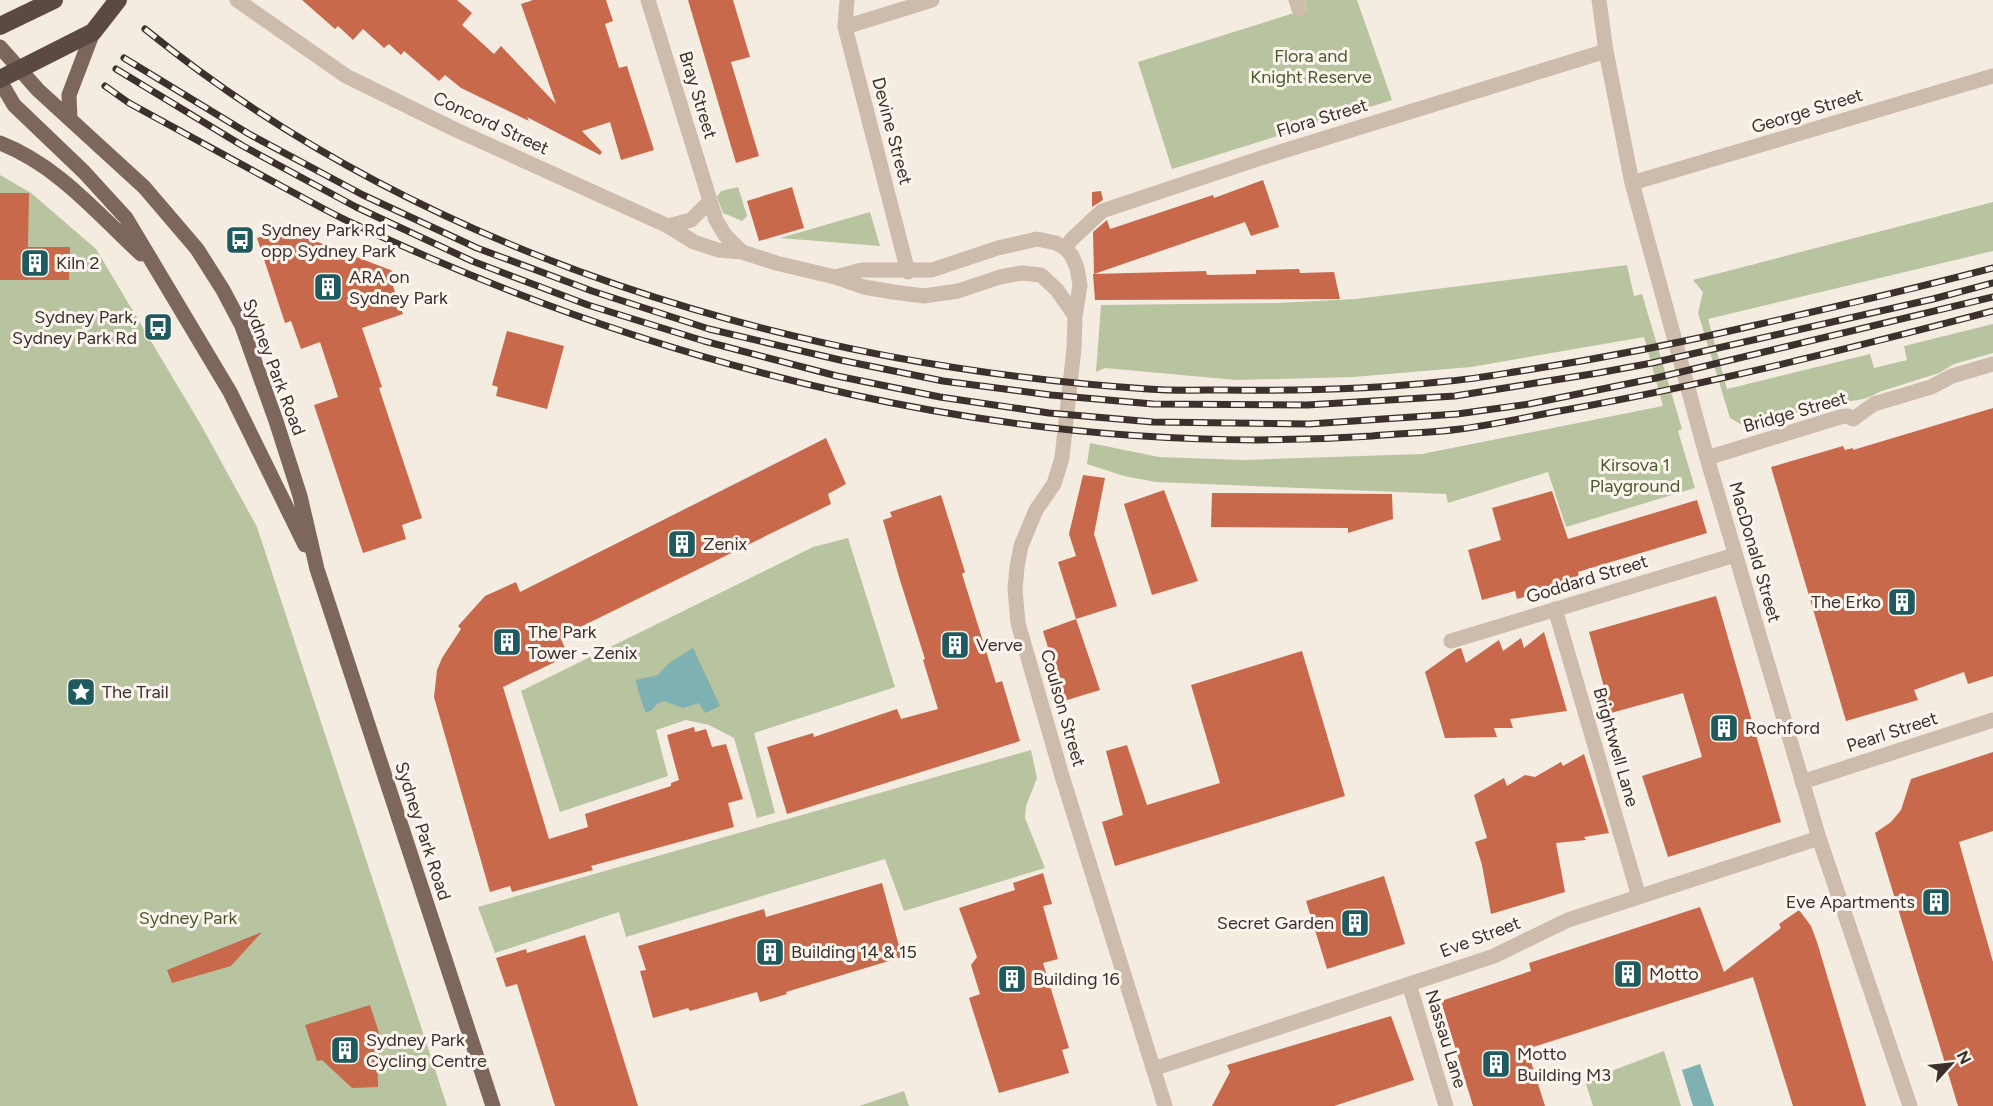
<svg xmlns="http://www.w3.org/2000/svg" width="1993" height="1106" viewBox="0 0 1993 1106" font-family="Figtree,sans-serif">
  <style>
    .green { fill: #b8c4a0 }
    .water { fill: #7fb0b2 }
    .building { fill: #c8694b }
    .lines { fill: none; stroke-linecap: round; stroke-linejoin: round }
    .minor { stroke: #cdbbac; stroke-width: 15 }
    .major { stroke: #7d675c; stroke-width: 15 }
    .highway { stroke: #5c4a42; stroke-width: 18 }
    .rail-casing { stroke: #3b302b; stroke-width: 7 }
    .rail { stroke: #fbf5ee; stroke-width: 4.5; stroke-dasharray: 14; stroke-linecap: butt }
    .labels { text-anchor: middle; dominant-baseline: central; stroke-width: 6; stroke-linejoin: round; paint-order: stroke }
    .park-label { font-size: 18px; fill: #4a5a2e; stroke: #fbf5ee }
    .street-label { font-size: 18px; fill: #3b302b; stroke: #fbf5ee }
    .poi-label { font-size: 18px; fill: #3b302b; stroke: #fbf5ee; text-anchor: start }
  </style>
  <rect width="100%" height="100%" fill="#f4ebe1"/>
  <path class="green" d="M 1304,0 L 1357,0 L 1392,100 L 1172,169 L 1138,62 L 1307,9 Z
    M 0,175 L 31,193 L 96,249 L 201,425 L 257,527 L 447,1106 L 0,1106 Z
    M 738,187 L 747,216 L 742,221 L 723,213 L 717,197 L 721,191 Z
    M 1993,202 L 1993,251 L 1708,319 L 1727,389 L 1870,354 L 1874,368 L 1907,360 L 1904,346 L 1993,324 L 1993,353 L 1954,364 L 1939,373 L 1879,392 C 1866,401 1853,400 1838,403 C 1810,410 1781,417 1752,425 L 1742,425 L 1730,418 L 1698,313 L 1703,292 L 1693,280 Z
    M 870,212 L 880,246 L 780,238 Z
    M 1627,265 L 1634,296 L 1642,294 L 1682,429 L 1678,431 L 1695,488 L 1566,527 L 1548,472 L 1448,503 L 1446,494 L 1156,482 L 1124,476 L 1087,464 L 1090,443 L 1159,457 L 1244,460 L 1422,454 L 1663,406 L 1644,337 L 1471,367 L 1353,377 L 1236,380 L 1105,368 L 1096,372 L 1101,305 L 1277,303 L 1356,299 Z
    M 848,538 L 895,687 L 754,733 L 775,813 L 757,818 L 734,738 L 709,725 L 686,720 L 656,730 L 668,776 L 560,812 L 521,691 L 813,547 Z
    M 1031,750 L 1037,778 L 1026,806 L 1025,818 L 1045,868 L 904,911 L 885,859 L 626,937 L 619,912 L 495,953 L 478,907 Z
    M 1664,1051 L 1681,1106 L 1593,1106 L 1585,1081 Z
    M 904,1091 L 909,1106 L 859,1106 Z"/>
  <path class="water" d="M 693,648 L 720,706 L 705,713 L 699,703 L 683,708 L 664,701 L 657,704 L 651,711 L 646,712 C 644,709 636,685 636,680 L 658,675 L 669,663 Z
    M 1700,1064 L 1714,1106 L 1693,1106 L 1682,1070 Z"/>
  <path class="building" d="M 302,0 L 457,0 L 472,13 L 462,25 L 494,54 L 501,46 L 556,104 L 521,4 L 533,0 L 606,0 L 613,21 L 605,24 L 619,68 L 627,66 L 654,150 L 621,160 L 610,122 L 582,131 L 602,152 L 600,155 L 527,117 L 529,121 L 461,88 L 445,75 L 439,81 L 404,51 L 401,55 L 389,44 L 384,48 L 363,29 L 353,40 L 338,26 L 335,29 Z
    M 688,0 L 733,0 L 750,57 L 731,62 L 759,156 L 736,163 Z
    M 1263,180 L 1279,227 L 1251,236 L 1245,222 L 1094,274 L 1093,232 L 1107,220 L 1110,229 L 1213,195 L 1214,198 Z
    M 792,187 L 804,228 L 759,241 L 747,201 Z
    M 1101,191 L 1103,200 L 1092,207 L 1092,192 Z
    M 0,193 L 29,193 L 28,247 L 70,247 L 69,280 L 0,280 Z
    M 284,229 L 393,271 L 390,278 L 403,314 L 362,328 L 382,387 L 379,388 L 422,518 L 402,525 L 406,539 L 363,553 L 314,405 L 338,397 L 320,342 L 301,349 L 291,321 L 285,323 L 257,238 Z
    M 1299,269 L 1300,273 L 1334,272 L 1340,299 L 1095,300 L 1093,274 L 1206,271 L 1207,275 L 1256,274 L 1256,270 Z
    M 507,331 L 564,346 L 547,409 L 496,396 L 498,387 L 492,385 Z
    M 1993,408 L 1993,676 L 1968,684 L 1964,672 L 1914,690 L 1918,700 L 1846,721 L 1771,467 L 1843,446 L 1845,450 L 1853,448 L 1853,450 Z
    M 826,438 L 846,484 L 828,494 L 831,504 L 560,637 L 566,650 L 553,656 L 555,662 L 503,687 L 549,839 L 588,827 L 585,814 L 671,786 L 671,783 L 679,780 L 667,735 L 694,727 L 695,732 L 706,729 L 712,747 L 726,744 L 743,799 L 728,803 L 734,827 L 591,866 L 593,870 L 512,892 L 510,886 L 490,892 L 434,697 L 437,670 L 442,658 L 461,629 L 458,626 L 485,596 L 516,582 L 520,592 Z
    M 1083,475 L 1105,478 L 1094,534 L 1117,606 L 1076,619 L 1058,562 L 1076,556 L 1069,534 Z
    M 1164,490 L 1198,581 L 1152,595 L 1124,504 Z
    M 1552,491 L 1568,539 L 1697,500 L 1707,533 L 1578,572 L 1580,581 L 1517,599 L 1515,591 L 1482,600 L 1468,550 L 1501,540 L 1492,508 Z
    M 1212,493 L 1392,494 L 1393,519 L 1348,533 L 1348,528 L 1211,527 Z
    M 941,495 L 965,572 L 962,574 L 996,683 L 1002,681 L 1020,741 L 787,814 L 767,747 L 813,733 L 814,737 L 897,709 L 901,719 L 938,709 L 923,660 L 925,659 L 899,577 L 883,520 L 892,517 L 890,512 Z
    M 1716,596 L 1781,822 L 1668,857 L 1642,776 L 1702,757 L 1683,693 L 1611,713 L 1589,632 Z
    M 1076,619 L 1100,690 L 1064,701 L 1043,631 Z
    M 1544,632 L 1567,711 L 1510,719 L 1513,728 L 1494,728 L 1497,737 L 1445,738 L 1425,672 L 1457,649 L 1461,648 L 1466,663 L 1499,640 L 1503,651 L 1521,638 L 1524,648 Z
    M 1302,651 L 1345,796 L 1115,866 L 1102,822 L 1123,815 L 1106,751 L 1127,745 L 1147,805 L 1220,783 L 1191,685 Z
    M 1993,752 L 1993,831 L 1959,842 L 1993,962 L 1993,1106 L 1958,1106 L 1875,833 L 1891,822 L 1901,810 L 1911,779 Z
    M 1584,754 L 1609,833 L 1584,837 L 1586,840 L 1556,843 L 1565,892 L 1491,914 L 1482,865 L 1475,842 L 1487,838 L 1474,795 L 1504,778 L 1507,786 L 1525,775 L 1535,777 L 1561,762 L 1563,766 Z
    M 1043,873 L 1052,904 L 1043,906 L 1058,959 L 1043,963 L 1069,1048 L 1062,1050 L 1069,1073 L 999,1093 L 969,998 L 980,994 L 971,965 L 977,957 L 959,908 L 1015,890 L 1013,883 Z
    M 1384,876 L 1405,944 L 1327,969 L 1306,901 Z
    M 882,883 L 902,957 L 786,992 L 787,994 L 760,1002 L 757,992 L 690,1011 L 688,1008 L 653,1018 L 640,971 L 646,970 L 638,946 L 764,909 L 766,917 Z
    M 1700,907 L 1724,972 L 1781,928 L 1779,924 L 1799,910 L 1811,926 L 1817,942 L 1866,1106 L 1793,1106 L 1753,977 L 1527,1049 L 1545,1106 L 1473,1106 L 1441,1001 L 1531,971 L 1529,963 Z
    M 262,932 L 231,966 L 172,983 L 167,970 Z
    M 585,935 L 638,1106 L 555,1106 L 517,984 L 506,987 L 496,958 L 526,949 L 527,953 Z
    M 370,1005 L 381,1039 L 377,1041 L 378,1087 L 352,1088 L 322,1060 L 317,1061 L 305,1025 Z
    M 1391,1016 L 1414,1080 L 1334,1106 L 1212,1106 L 1230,1072 L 1227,1065 Z"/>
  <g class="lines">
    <path class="minor" d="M 237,0 L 346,76 L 454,129 L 668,226 L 694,242 L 718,250 L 742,252 L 776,263 L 835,277 L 864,287 L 893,292 L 924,296 L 958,291 L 1000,277 L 1022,273 L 1041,275 L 1057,290 L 1075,316
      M 648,0 L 716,220 L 725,235 L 742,252
      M 847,0 L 845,27 L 908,272
      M 1296,0 L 1299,9
      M 1599,0 L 1606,51 L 1632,183 L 1707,458 L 1819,838 L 1910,1106
      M 845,27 L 932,0
      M 1632,183 L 1993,76
      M 668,226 L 691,220 L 710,201
      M 1065,248 L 1072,239 L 1102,211 L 1261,158 L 1606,51
      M 835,277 L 862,270 L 932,270 L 998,248 L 1037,239 L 1056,243 L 1065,248 L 1072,256 L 1077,268 L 1080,285 L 1075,316 L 1074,348 L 1062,458 L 1054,484 L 1036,510 L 1021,546 L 1017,567 L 1015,589 L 1018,623 L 1062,776 L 1165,1106
      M 1707,458 L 1840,417 L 1848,416 L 1853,419 L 1874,404 L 1931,387 L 1952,376 L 1993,364
      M 1555,609 L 1639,897
      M 1451,641 L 1735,555
      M 1802,782 L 1993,720
      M 1409,984 L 1446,1106
      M 1153,1069 L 1494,956 L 1568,920 L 1819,838"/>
    <path class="major" d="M 0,47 L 38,90 L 144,187 L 197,249 L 223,290 L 242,326 L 276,421 L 300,496 L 317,569 L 493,1106
      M 0,81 L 14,105 L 84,172 L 126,218 L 230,392 L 305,545
      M 70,119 L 69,95 L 93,32
      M 0,143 C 57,165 97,213 141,254"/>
    <path class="highway" d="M 0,26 L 54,0
      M 0,79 L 93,32 L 118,0"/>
    <g class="rail-casing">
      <path id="rail" d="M 145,29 C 424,256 793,365 1148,389 C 1173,391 1200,390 1226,390 C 1300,391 1375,389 1449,381 C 1475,379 1501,374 1527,370 C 1604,358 1680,343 1756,325 C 1835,307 1914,289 1993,268
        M 124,58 L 249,134 L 363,195 L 477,248 L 592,291 L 709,329 L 840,360 L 943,381 L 1051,395 L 1153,404 L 1307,405 L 1455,396 L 1598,373 L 1652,363 L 1933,299 L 1993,283
        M 116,69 L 243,146 L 356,207 L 472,261 L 588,305 L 704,341 L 837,376 L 940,397 L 1049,413 L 1153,422 L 1309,424 L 1457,414 L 1529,404 L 1656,378 L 1993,297
        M 105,86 L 129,103 C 180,131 231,159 283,187 C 306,199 328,212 352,223 C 668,371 1022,460 1372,436 C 1401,433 1431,433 1460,429 C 1495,425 1530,416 1565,410 C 1709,384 1852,348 1993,311"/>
    </g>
    <use href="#rail" class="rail"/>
  </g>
  <defs>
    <g id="bus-square" transform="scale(1.5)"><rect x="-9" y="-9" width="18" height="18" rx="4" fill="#1f5a5e" stroke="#fbf5ee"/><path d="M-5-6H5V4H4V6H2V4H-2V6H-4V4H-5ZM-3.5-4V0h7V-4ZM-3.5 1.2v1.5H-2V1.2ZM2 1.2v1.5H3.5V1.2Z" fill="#fff"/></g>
    <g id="building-square" transform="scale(1.5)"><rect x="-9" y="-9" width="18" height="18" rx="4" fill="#1f5a5e" stroke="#fbf5ee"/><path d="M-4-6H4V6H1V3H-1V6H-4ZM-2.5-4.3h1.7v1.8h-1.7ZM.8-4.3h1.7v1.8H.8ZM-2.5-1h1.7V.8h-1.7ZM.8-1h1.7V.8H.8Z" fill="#fff"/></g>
    <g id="sight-square" transform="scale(1.5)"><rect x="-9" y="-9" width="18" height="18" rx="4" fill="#1f5a5e" stroke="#fbf5ee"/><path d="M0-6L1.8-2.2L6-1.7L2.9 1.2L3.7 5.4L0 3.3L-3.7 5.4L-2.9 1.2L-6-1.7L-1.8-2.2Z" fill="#fff"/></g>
  </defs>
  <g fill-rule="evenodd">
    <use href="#bus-square" x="240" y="240"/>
    <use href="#building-square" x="35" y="263"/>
    <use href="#building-square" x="328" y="287"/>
    <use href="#bus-square" x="158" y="327"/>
    <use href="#building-square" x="682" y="544"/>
    <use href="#building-square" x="1902" y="602"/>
    <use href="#building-square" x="507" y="642"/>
    <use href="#building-square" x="955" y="645"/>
    <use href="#sight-square" x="81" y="692"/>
    <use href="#building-square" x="1724" y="728"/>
    <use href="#building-square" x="1936" y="902"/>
    <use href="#building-square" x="1355" y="923"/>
    <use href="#building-square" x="770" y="952"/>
    <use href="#building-square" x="1628" y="974"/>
    <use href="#building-square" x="1012" y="979"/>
    <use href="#building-square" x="345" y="1050"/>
    <use href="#building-square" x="1496" y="1064"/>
  </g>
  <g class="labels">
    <g class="park-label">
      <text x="1311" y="56">Flora and<tspan x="1311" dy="21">Knight Reserve</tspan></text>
      <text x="1635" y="465">Kirsova 1<tspan x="1635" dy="21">Playground</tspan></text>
      <text x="188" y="918">Sydney Park</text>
    </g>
    <g class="street-label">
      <text transform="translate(698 95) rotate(73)">Bray Street</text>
      <text transform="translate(1807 111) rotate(-17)">George Street</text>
      <text transform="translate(1322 118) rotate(-17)">Flora Street</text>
      <text transform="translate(491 123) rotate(25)">Concord Street</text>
      <text transform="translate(892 131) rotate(75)">Devine Street</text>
      <text transform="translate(274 367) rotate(69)">Sydney Park Road</text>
      <text transform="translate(1795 412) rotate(-16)">Bridge Street</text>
      <text transform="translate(1755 552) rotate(74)">MacDonald Street</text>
      <text transform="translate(1587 579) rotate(-17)">Goddard Street</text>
      <text transform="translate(1063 708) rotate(74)">Coulson Street</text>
      <text transform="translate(1892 732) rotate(-18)">Pearl Street</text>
      <text transform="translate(1616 747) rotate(74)">Brightwell Lane</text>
      <text transform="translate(423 831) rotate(72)">Sydney Park Road</text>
      <text transform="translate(1480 937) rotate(-21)">Eve Street</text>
      <text transform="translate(1446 1039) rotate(73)">Nassau Lane</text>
    </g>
    <g class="poi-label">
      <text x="261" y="230">Sydney Park Rd<tspan x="261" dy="21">opp Sydney Park</tspan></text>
      <text x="56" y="263">Kiln 2</text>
      <text x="349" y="277">ARA on<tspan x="349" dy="21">Sydney Park</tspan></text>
      <text x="137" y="317" text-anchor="end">Sydney Park,<tspan x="137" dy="21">Sydney Park Rd</tspan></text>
      <text x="703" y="544">Zenix</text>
      <text x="1881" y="602" text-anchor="end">The Erko</text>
      <text x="528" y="632">The Park<tspan x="528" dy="21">Tower - Zenix</tspan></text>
      <text x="976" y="645">Verve</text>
      <text x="102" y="692">The Trail</text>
      <text x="1745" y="728">Rochford</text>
      <text x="1915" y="902" text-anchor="end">Eve Apartments</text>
      <text x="1334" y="923" text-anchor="end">Secret Garden</text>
      <text x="791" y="952">Building 14 &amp; 15</text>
      <text x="1649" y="974">Motto</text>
      <text x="1033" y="979">Building 16</text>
      <text x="366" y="1040">Sydney Park<tspan x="366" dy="21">Cycling Centre</tspan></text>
      <text x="1517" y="1054">Motto<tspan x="1517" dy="21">Building M3</tspan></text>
    </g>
  </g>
  <g transform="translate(1951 1064) rotate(63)" stroke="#fbf5ee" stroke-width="4.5" paint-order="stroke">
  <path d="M0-4.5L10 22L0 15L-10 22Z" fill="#3b302b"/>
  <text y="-9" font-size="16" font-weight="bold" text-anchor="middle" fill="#3b302b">N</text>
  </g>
</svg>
